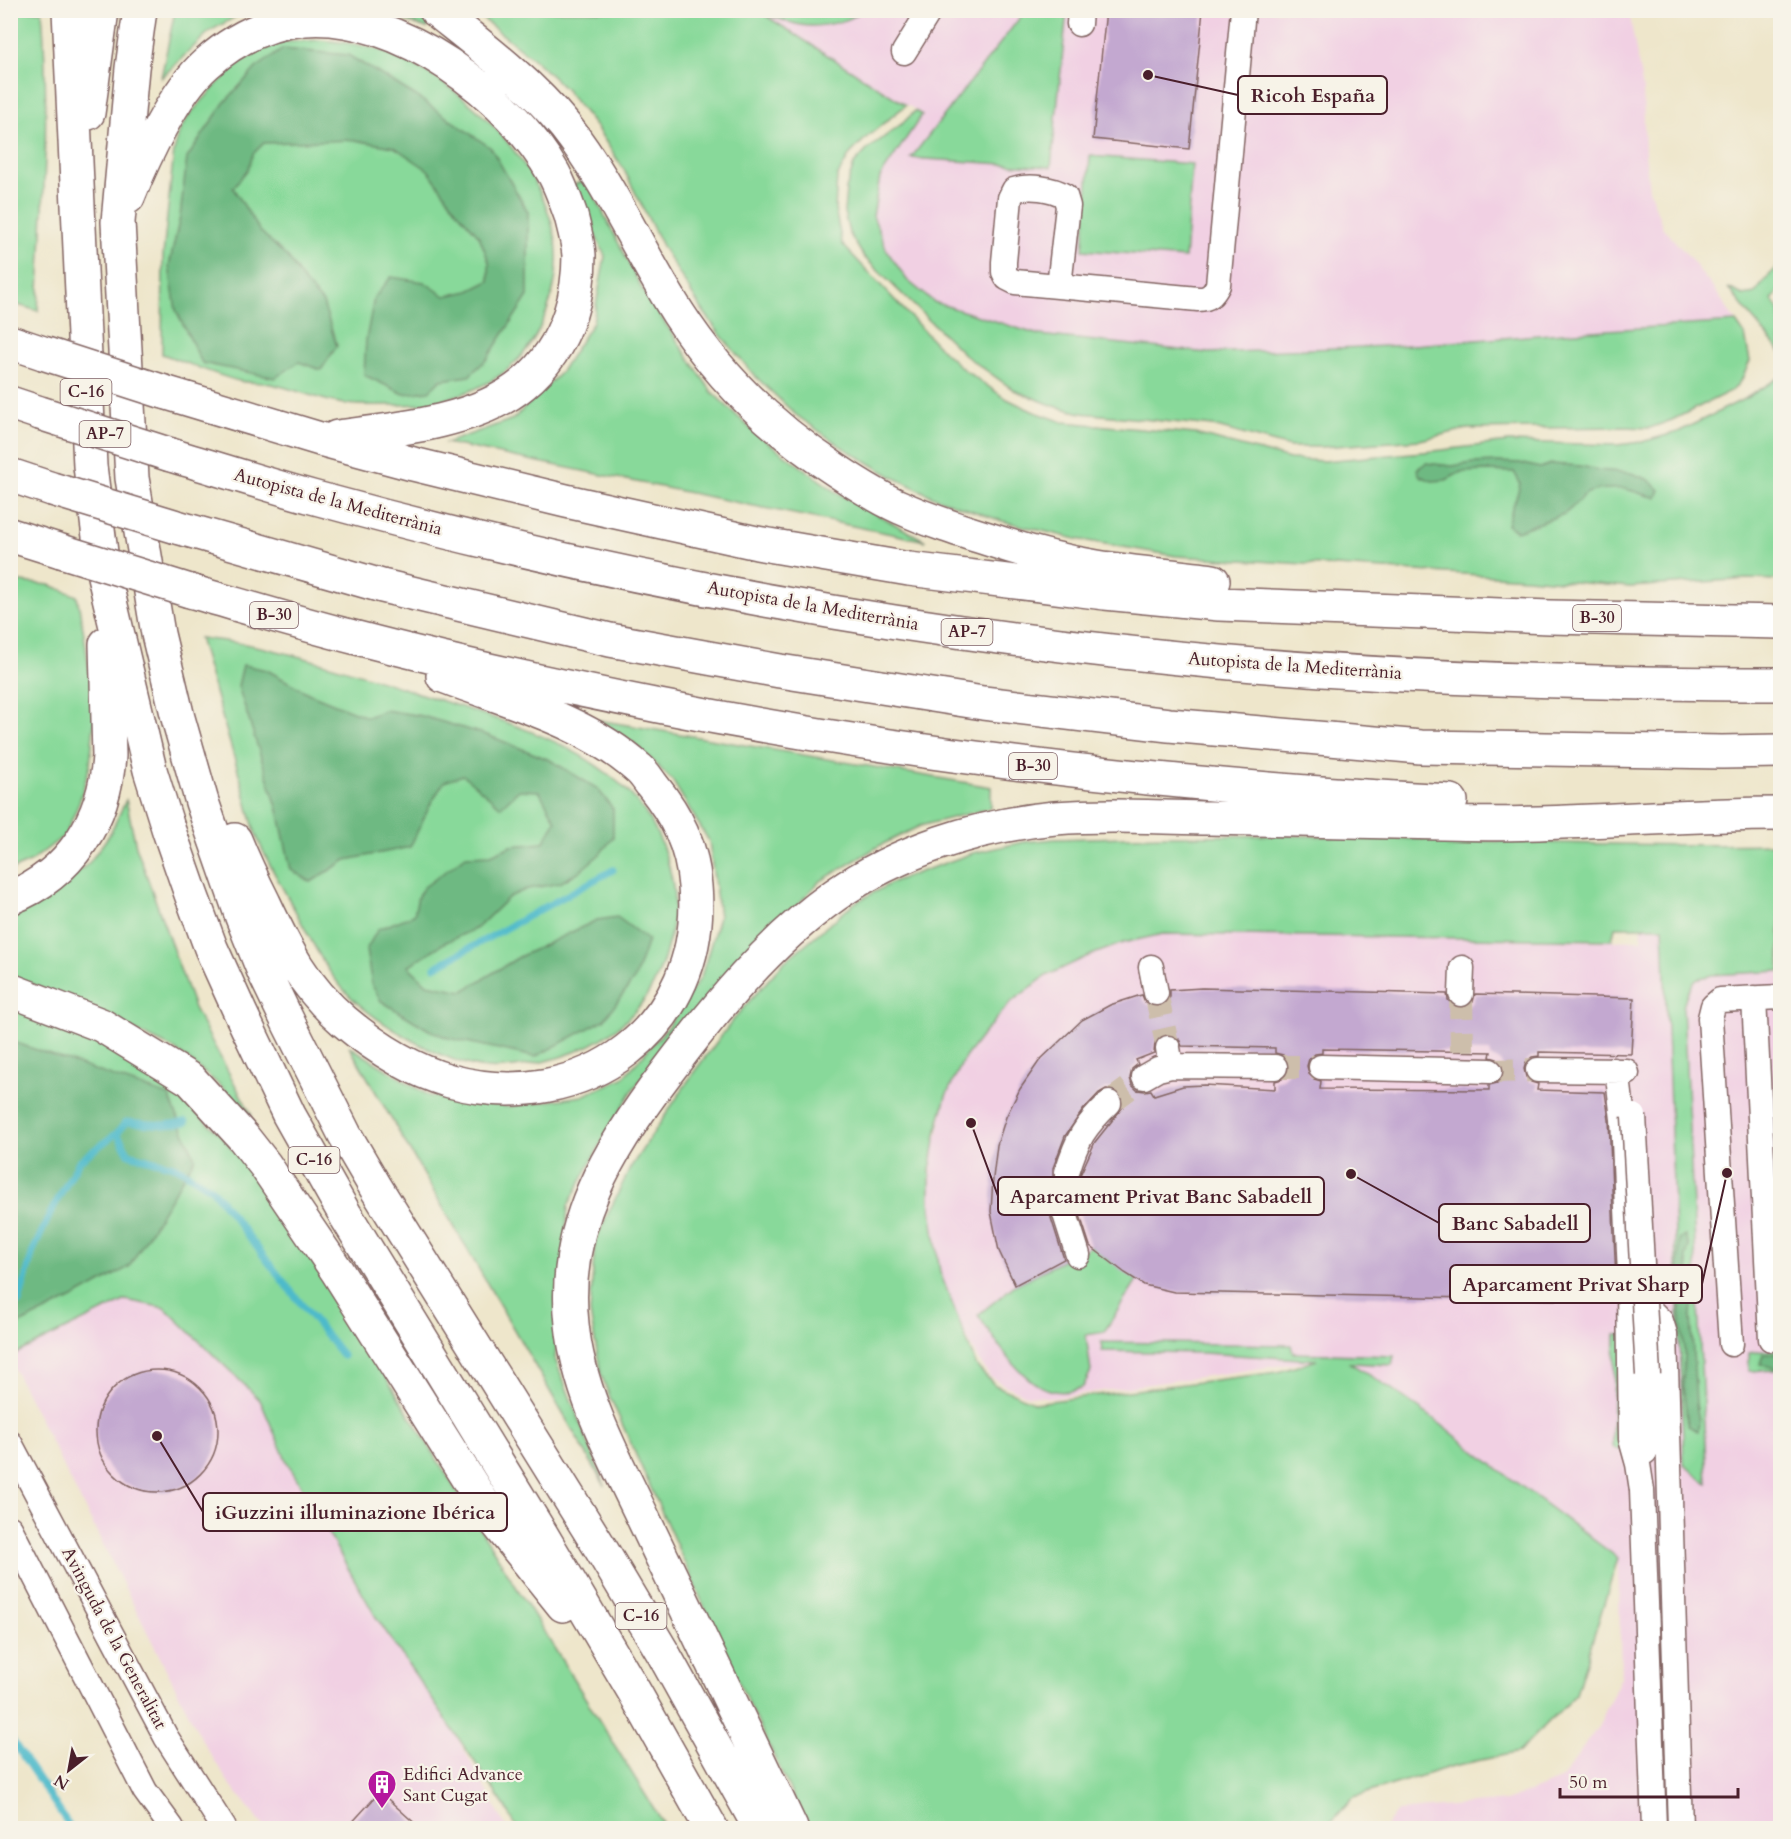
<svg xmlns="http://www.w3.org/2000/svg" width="1791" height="1839" viewBox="0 0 1791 1839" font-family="Cardo,serif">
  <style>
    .built { fill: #f1d0e3 }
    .green { fill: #88d99a; stroke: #697c62; stroke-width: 1.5 }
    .forest { fill: #6eb982; stroke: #5c6c56; stroke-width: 1.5 }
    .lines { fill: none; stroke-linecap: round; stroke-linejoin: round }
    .stream { stroke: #4ebaca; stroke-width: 7 }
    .building { fill: #c3a8d0; fill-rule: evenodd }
    .minor-tunnel { stroke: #cdbeab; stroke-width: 24; stroke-dasharray: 24 12; stroke-linecap: butt }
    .minor-casing { stroke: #836563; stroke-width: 27 }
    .highway-casing { stroke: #836563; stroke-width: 36 }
    .minor { stroke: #fff; stroke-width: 24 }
    .highway { stroke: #fff; stroke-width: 33 }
    .minor-bridge-casing { stroke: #836563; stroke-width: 27; stroke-linecap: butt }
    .highway-bridge-casing { stroke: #836563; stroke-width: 36; stroke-linecap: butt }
    .minor-bridge { stroke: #fff; stroke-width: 24 }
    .highway-bridge { stroke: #fff; stroke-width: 33 }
    .labels { text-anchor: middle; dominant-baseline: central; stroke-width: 4.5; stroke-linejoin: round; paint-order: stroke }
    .shield { fill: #f7f3e8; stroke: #7e5f64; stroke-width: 1.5 }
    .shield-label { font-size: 16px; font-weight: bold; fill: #4a1f2b }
    .street-label { font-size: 18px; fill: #4a1f2b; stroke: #f7f3e8 }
    .poi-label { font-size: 18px; fill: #4a1f2b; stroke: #f7f3e8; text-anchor: start }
    .leader { fill: none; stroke: #4a1f2b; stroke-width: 2 }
    .callout-dot { fill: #4a1f2b; stroke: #f7f3e8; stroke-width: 2 }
    .callout { fill: #f7f3e8; stroke: #4a1f2b; stroke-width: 2 }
    .callout-label { font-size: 20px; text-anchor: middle; font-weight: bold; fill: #4a1f2b }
  </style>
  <rect width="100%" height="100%" fill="#f7f3e8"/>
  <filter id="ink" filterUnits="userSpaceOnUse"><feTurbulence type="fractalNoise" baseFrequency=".0167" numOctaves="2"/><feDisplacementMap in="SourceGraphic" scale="12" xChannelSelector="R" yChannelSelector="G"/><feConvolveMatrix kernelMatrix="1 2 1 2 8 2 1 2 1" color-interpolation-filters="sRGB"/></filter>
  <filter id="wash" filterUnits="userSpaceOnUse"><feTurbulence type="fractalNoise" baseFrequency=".008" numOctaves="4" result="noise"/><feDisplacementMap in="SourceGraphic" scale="24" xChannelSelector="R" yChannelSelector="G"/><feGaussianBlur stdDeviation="1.35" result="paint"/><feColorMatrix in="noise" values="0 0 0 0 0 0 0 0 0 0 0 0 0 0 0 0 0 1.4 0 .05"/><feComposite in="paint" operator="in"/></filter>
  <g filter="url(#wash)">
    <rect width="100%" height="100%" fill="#eee6cb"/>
    <path class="built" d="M 757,11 L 1629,11 L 1643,90 L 1645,154 L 1649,189 L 1663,228 L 1690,258 L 1719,296 L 1736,322 L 1576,332 L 1414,345 L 1208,353 L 1130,347 L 1039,335 L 934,302 L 907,280 L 887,251 L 873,216 L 880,177 L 922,114 Z
      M 1641,927 L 1780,933 L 1780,1828 L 1384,1828 L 1397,1811 L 1506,1801 L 1560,1780 L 1598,1727 L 1621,1677 L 1618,1558 L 1498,1469 L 1434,1419 L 1392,1389 L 1349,1362 L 1319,1360 L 1053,1398 L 1026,1395 L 1004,1385 L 990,1377 L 977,1358 L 959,1321 L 940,1272 L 932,1222 L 930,1196 L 932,1158 L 946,1096 L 964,1059 L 983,1034 L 1008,1005 L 1046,976 L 1086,957 L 1123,943 L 1163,934 L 1612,941 L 1642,940 Z
      M 192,1259 L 416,1663 L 507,1828 L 265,1828 L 226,1779 L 203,1742 L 11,1363 L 11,1356 Z"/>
    <path class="green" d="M 10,11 L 42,11 C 50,111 43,211 38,311 L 11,303 Z
      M 175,11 L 175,10 L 246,11 L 210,31 L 161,78 Z
      M 374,11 L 418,11 L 431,22 L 427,28 Z
      M 473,11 L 860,11 C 851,23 815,28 801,25 C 788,23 776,17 763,14 L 906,105 L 867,137 L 850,154 L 837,177 L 835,209 L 842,244 L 939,347 L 963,369 L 1005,398 L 1032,411 L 1063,422 L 1195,434 L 1290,459 L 1324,461 L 1434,451 L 1508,442 L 1617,445 L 1642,442 L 1678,432 L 1746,398 L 1780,377 L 1780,580 L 1747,579 L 1630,587 L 1527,578 L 1176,556 L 1076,539 L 1002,521 L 936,498 L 891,476 L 842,447 L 796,415 L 754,375 L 719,333 L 699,305 L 663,248 L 623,168 L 596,127 L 566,90 L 537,62 Z
      M 1025,11 L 1067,11 L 1051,167 L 911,158 Z
      M 319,40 C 341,42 361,44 382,51 C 458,78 538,155 555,236 C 562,269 551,308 535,337 C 515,371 487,387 449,398 C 442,400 434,403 427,404 C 418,405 409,404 400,405 C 382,405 363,406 345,404 C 320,401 296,389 271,384 C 260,382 249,383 239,381 C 215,375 185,362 162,354 L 163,255 L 174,151 L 180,130 L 190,114 L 224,77 L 242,61 L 262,50 L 285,42 Z
      M 915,111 L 922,115 L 880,177 L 873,216 L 887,251 L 907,280 L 934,302 L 1039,335 L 1208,353 L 1414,345 L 1576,332 L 1736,322 L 1745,335 L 1750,361 L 1742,379 L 1733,390 L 1672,420 L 1650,428 L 1624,427 L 1467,429 L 1420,440 L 1321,447 L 1290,447 L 1213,426 L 1081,413 L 1054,406 L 1014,390 L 966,356 L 864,257 L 849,233 L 844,212 L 846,189 L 854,164 L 867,150 L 904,122 Z
      M 1090,156 L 1192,164 L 1185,258 L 1083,250 Z
      M 586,179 L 642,289 L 712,392 L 755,433 L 839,494 L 926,541 L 446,443 L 513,419 L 560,373 L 593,322 L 605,256 L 572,186 Z
      M 1780,262 L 1780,289 L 1772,300 L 1780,312 L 1780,352 L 1728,288 L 1743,295 L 1755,293 Z
      M 11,581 L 50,585 L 77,596 L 84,634 L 95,713 L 90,765 L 79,803 L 65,835 L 30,862 L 11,870 Z
      M 199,638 C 222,641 246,643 269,649 C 329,663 387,683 446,702 C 506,722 570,740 619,783 C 644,805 661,835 669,867 C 677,896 675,915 668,944 C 653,1011 607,1047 542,1062 C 524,1066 503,1070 485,1068 C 442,1062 373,1022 344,990 C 325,969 313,943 299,918 C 286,893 270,868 259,842 C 250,821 246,796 239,774 C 226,729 212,683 199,638 Z
      M 598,720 L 991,787 L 991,808 L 920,826 L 879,846 L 819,882 L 715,992 L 634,1088 L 602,1141 L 568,1206 L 555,1359 L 605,1486 L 349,1046 L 429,1096 L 508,1107 L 582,1096 L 623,1078 L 668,1027 L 701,977 L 719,917 L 709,841 L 672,780 L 634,743 Z
      M 126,800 L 136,846 L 194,1008 L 252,1116 L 222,1087 L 176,1050 L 69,999 L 11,976 L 10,915 L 42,901 L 89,863 L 110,834 Z
      M 1163,836 C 1212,836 1260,835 1309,836 C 1466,840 1623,847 1780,844 L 1780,971 L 1712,975 L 1696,979 L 1688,991 L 1683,1007 L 1707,1483 L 1684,1465 L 1663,927 L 1615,927 L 1612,940 L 1163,934 L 1123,943 L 1086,957 L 1046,976 L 1010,1003 L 983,1034 L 964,1059 L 946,1096 L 937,1129 L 930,1170 L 930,1202 L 940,1272 L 977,1367 L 995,1385 L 1035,1403 L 1278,1372 L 1317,1360 L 1203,1353 L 1102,1351 L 1101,1342 L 1291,1345 L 1293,1353 L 1394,1356 L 1392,1365 L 1350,1363 L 1392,1389 L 1434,1419 L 1498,1469 L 1618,1558 L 1576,1694 L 1519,1752 L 1453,1766 L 1354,1797 L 1326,1828 L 808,1828 L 731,1666 L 609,1395 L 601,1374 L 590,1313 L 595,1241 L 630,1168 L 694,1072 L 737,1015 L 785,961 L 856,902 L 895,881 L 973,853 L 1024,842 L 1055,839 Z
      M 11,1004 L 88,1031 L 155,1075 L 220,1134 L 278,1206 L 384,1374 L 666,1828 L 517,1828 L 506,1808 L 376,1617 L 286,1460 L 260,1400 L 165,1308 L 126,1300 L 11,1356 Z
      M 1095,1243 L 1102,1255 L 1137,1280 L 1104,1332 L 1086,1335 L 1091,1371 L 1083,1387 C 1073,1391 1060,1393 1050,1390 C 1022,1384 993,1337 978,1315 L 1015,1285 L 1070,1257 L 1078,1255 Z
      M 1615,1334 L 1624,1334 L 1625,1446 L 1619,1450 L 1612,1447 Z
      M 1771,1350 L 1780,1350 L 1780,1370 L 1749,1371 L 1749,1353 Z"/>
    <path class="forest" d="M 283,49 L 348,55 L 413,94 L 491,148 L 528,212 L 528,296 L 487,359 L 469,376 L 441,380 L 429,391 L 404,394 L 364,375 L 366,340 L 374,298 L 391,277 L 424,282 L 445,296 L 469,291 L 489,281 L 489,262 L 479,236 L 457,211 L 428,170 L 394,147 L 354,140 L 264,143 L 253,154 L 248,169 L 233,188 L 260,231 L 288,258 L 306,284 L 323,303 L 337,346 L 321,370 L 299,362 L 275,378 L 202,363 L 176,310 L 169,266 L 180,217 L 187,158 L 224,103 L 256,68 Z
      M 1497,462 L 1520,463 L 1540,468 L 1551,464 L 1581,466 L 1598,470 L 1631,473 L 1649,480 L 1660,490 L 1657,497 C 1646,497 1639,492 1629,490 C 1620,487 1593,489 1586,494 C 1577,500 1573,509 1564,514 L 1517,531 L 1507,525 C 1510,510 1518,497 1520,483 L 1514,472 L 1485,471 L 1461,472 L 1446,480 L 1432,481 L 1420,476 L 1417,469 L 1426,463 L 1452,466 L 1473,463 Z
      M 243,665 L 267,670 L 308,693 L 367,717 L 385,710 L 422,716 L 487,735 L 550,760 L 598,789 L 613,809 L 613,838 L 599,855 L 580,871 L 560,883 L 527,889 L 509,897 L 477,928 L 444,943 L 408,966 L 427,984 L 463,991 L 519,957 L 597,920 L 617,917 L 648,940 L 635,978 L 604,1020 L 535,1057 L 448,1038 L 429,1030 L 381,1001 L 372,985 L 366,950 L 378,929 L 414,915 L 418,896 L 423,888 L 466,856 L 491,855 L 511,846 L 543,843 L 556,821 L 539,791 L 519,790 L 501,807 L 463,775 L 444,782 L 430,805 L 410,847 L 346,860 L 311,882 L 291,870 L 278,810 L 238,686 Z
      M 11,1041 L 169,1096 L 195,1158 L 129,1267 L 73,1298 L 11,1328 Z
      M 1685,1236 L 1689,1246 L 1686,1257 L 1693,1294 L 1691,1316 L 1696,1404 L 1699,1421 L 1698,1431 L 1688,1426 L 1683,1387 L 1684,1350 L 1681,1325 L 1678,1271 L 1679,1240 Z
      M 1763,1354 L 1780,1354 L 1780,1369 L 1760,1364 Z"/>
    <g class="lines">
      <path class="stream" d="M 435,967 L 613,870
        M 117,1133 L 129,1154 L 177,1167 L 212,1189 L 286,1285 L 343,1356
        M 19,1302 L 33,1251 L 51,1212 L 79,1161 L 117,1133 L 126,1122 L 165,1125 L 186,1122
        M 10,1737 L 71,1828"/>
    </g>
    <g id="blocks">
      <path class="building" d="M 1106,10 L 1203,10 L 1189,149 L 1093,139 Z
        M 1202,988 L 1447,994 L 1448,1000 L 1453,1006 L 1461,1008 L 1467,1007 L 1473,1002 L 1475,994 L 1634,998 L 1631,1054 L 1539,1052 L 1539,1056 L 1532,1057 L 1526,1062 L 1524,1069 L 1526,1077 L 1531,1082 L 1538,1084 L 1537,1090 L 1605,1092 L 1609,1120 L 1616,1281 L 1615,1301 L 1174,1292 L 1144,1285 L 1125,1273 L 1090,1246 L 1078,1209 L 1074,1203 L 1067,1200 L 1060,1201 L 1055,1204 L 1051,1212 L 1051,1218 L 1064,1259 L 1015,1285 L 999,1251 L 991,1212 L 993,1178 L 997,1145 L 1006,1117 L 1020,1089 L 1040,1060 L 1082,1020 L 1110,1005 L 1138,996 L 1142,995 L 1145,1002 L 1151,1006 L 1158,1007 L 1166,1003 L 1170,997 L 1170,990 ZM 1165,1034 L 1174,1035 L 1179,1039 L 1182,1046 L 1275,1048 L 1275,1053 L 1283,1055 L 1288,1061 L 1289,1067 L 1287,1074 L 1282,1079 L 1275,1081 L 1275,1089 L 1204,1085 L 1183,1086 L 1154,1095 L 1151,1090 L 1145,1091 L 1137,1090 L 1132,1085 L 1130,1078 L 1132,1069 L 1138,1064 L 1136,1060 L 1154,1053 L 1155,1042 L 1159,1037 ZM 1322,1049 L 1491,1052 L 1490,1057 L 1497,1059 L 1502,1064 L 1504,1072 L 1502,1079 L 1497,1083 L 1489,1085 L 1489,1090 L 1320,1089 L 1321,1081 L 1314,1079 L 1309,1074 L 1307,1066 L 1309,1059 L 1315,1054 L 1322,1053 ZM 1106,1089 L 1113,1089 L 1119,1093 L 1123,1100 L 1123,1107 L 1095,1142 L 1077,1182 L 1069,1186 L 1062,1185 L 1056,1181 L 1053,1176 L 1053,1168 L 1065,1136 L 1083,1110 L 1099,1093 Z
        M96 1431a61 61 0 1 1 122 0a61 61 0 1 1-122 0Z
        M 380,1792 L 420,1828 L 347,1828 Z"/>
    </g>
  </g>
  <g filter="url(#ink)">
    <use href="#blocks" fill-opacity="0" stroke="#836563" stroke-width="1.5"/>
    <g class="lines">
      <path class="minor-tunnel" d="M 1156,993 L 1168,1048
        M 1461,994 L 1462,1051
        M 1275,1067 L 1321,1067
        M 1490,1071 L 1538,1070
        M 1109,1103 L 1144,1077
        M 1065,1214 L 1067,1172"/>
      <g class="minor-casing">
        <path id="minor" d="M 1079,24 L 1080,10
          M 904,52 L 930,10
          M 1059,286 L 1068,206 L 1065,196 C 1052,188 1029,185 1014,190 L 1010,198 L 1004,262 L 1004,272 L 1007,278 L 1015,282 L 1198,299 C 1209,299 1213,295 1218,285 L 1243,10
          M 1151,967 L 1156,993
          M 1461,994 L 1462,968
          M 1754,998 L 1771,1339
          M 1168,1048 L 1171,1066 L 1275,1067
          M 1321,1067 L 1490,1071
          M 1538,1070 L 1626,1071 L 1627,1073
          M 1613,1070 L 1618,1077 L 1623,1119 L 1631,1297 L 1637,1305 L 1653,1313 L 1661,1321 L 1665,1334 L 1680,1828
          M 1144,1077 L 1158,1069 L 1171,1066
          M 1067,1172 C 1077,1139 1084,1127 1109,1103
          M 1065,1214 L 1078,1255
          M 1629,1286 L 1631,1439 L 1638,1464 L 1642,1490 L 1654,1828
          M 1731,1344 L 1710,1018 L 1713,1006 L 1720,1000 L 1780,997
          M 10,1443 L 166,1737 L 224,1828
          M 1645,1452 L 1645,1429 L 1650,1402 L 1648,1375
          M 10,1528 L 145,1791 L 172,1828"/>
      </g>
      <g class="highway-casing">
        <path id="highway" d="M 69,10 L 90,466 L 104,576 L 150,770 L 169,831 L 191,894 L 211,948 L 240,1012 L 289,1115 L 346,1216 L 541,1534 L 635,1693 L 711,1828
          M 140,10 L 132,68 L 118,222 L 132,478 L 158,634 L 178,718 L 202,802 L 242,917 L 264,972 L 290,1026 L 345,1135 L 376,1188 L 601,1549 L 663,1653 L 760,1828
          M 436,10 C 481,46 528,81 565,126 C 610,183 639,252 678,313 C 719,377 773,429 836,470 C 857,484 879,498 902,508 C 930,521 959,530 988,539 C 1024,551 1060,561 1097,567 C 1136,573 1175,576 1213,581
          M 88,113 L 102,10
          M 128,197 C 144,157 174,92 206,64 C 234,39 268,22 305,19 C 399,12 510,95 554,174 C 561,187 566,202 571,216 C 574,228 578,242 579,255 C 579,275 576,296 570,314 C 561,341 545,366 523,384 C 478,422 393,430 337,437
          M 10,342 L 43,353
          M 164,392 L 320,439 L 413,464 L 566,501 L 757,543 L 909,569 L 1105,593 L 1219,604 L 1550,617 L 1780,622
          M 10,403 L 40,413
          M 171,455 C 218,469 265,484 312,497 C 610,579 924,636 1231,663 C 1414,679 1597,684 1780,684
          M 10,475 L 52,489
          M 177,527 L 382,586 L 610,640 L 780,671 L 983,703 L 1169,725 L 1421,747 L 1722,752 L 1780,751
          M 10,535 L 61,551
          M 190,591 C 246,607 301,624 357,638 C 456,664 559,686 659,706 C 920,758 1185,787 1451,801
          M 235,840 C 244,862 254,883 264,903 C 286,950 304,987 344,1021 C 375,1047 411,1070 450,1081 C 583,1117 707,1027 695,886 C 692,846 677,816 652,785 C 648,780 644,773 639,769 C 585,720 509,701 443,676
          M 10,898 C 71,874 105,819 109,756 L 106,644
          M 10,990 L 101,1025 L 191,1080 L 243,1137 L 265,1165 L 337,1271 L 490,1514 L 563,1605
          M 791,1828 C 743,1727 694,1626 646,1524 C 616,1460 579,1396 572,1324 C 561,1225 610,1147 667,1072 C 715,1008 769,942 835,895 C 898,851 979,825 1055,818 C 1106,814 1157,817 1208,818 C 1287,819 1365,821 1443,823 C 1556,827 1668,814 1780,814"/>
      </g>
      <use href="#minor" class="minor"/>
      <use href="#highway" class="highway"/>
      <g class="minor-bridge-casing">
        <path id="minor-bridge" d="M 1634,1116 L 1648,1375"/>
      </g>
      <g class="highway-bridge-casing">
        <path id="highway-bridge" d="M 43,353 L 164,392
          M 40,413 L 171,455
          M 52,489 L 177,527
          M 61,551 L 190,591"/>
      </g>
      <use href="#minor-bridge" class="minor-bridge"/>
      <use href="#highway-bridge" class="highway-bridge"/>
    </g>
  </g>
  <defs>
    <g id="building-pin" transform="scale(1.5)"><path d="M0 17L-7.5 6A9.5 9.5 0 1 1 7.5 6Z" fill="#b5179e" stroke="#f7f3e8"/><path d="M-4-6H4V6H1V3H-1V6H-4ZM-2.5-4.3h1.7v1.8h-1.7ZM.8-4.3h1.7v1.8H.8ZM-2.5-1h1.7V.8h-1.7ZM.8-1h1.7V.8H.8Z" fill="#fff"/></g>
  </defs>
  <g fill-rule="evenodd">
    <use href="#building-pin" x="382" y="1784"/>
  </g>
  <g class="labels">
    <g class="shield">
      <rect x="60.5" y="379" width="51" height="26" rx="4.5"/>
      <rect x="79.5" y="421" width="51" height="26" rx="4.5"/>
      <rect x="250" y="602" width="48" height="26" rx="4.5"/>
      <rect x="1573" y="605" width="48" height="26" rx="4.5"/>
      <rect x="941.5" y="619" width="51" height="26" rx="4.5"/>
      <rect x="1009" y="753" width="48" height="26" rx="4.5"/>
      <rect x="288.5" y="1147" width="51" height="26" rx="4.5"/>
      <rect x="615.5" y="1603" width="51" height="26" rx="4.5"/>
    </g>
    <g class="shield-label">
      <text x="86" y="392">C-16</text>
      <text x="105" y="434">AP-7</text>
      <text x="274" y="615">B-30</text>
      <text x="1597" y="618">B-30</text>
      <text x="967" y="632">AP-7</text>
      <text x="1033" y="766">B-30</text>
      <text x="314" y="1160">C-16</text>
      <text x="641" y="1616">C-16</text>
    </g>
    <g class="street-label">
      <text transform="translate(338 502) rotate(15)">Autopista de la Mediterrània</text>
      <text transform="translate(813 606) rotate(10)">Autopista de la Mediterrània</text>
      <text transform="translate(1295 666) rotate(4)">Autopista de la Mediterrània</text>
      <text transform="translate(114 1638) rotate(62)">Avinguda de la Generalitat</text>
    </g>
    <g class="poi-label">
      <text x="403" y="1774">Edifici Advance<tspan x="403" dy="21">Sant Cugat</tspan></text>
    </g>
  </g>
  <path class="leader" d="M1148 75L1238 95M971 1123L998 1196M1351 1174L1439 1223M1727 1173L1702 1284M157 1436L203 1512"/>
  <g class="callout-dot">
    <circle cx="1148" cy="75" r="6"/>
    <circle cx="971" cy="1123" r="6"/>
    <circle cx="1351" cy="1174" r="6"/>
    <circle cx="1727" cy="1173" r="6"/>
    <circle cx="157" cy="1436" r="6"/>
  </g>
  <g class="callout">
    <rect x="1238" y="76" width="149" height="38" rx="6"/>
    <rect x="998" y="1177" width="326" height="38" rx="6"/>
    <rect x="1439" y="1204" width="151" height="38" rx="6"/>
    <rect x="1450" y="1265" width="252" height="38" rx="6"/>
    <rect x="203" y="1493" width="304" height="38" rx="6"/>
  </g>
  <g class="callout-label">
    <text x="1313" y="102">Ricoh España</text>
    <text x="1161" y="1203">Aparcament Privat Banc Sabadell</text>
    <text x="1515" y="1230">Banc Sabadell</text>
    <text x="1576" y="1291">Aparcament Privat Sharp</text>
    <text x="355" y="1519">iGuzzini illuminazione Ibérica</text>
  </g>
  <rect width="1791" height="1839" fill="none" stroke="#f7f3e8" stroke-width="36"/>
  <g transform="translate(69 1770) rotate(211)" stroke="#f7f3e8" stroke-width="4.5" paint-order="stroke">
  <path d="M0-4.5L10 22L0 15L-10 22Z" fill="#4a1f2b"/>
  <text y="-9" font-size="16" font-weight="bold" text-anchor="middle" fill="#4a1f2b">N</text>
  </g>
  <path d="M1560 1788v9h178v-9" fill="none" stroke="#4a1f2b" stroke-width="3"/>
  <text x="1569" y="1788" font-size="18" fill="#4a1f2b" stroke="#f7f3e8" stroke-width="4.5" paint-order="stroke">50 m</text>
</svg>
